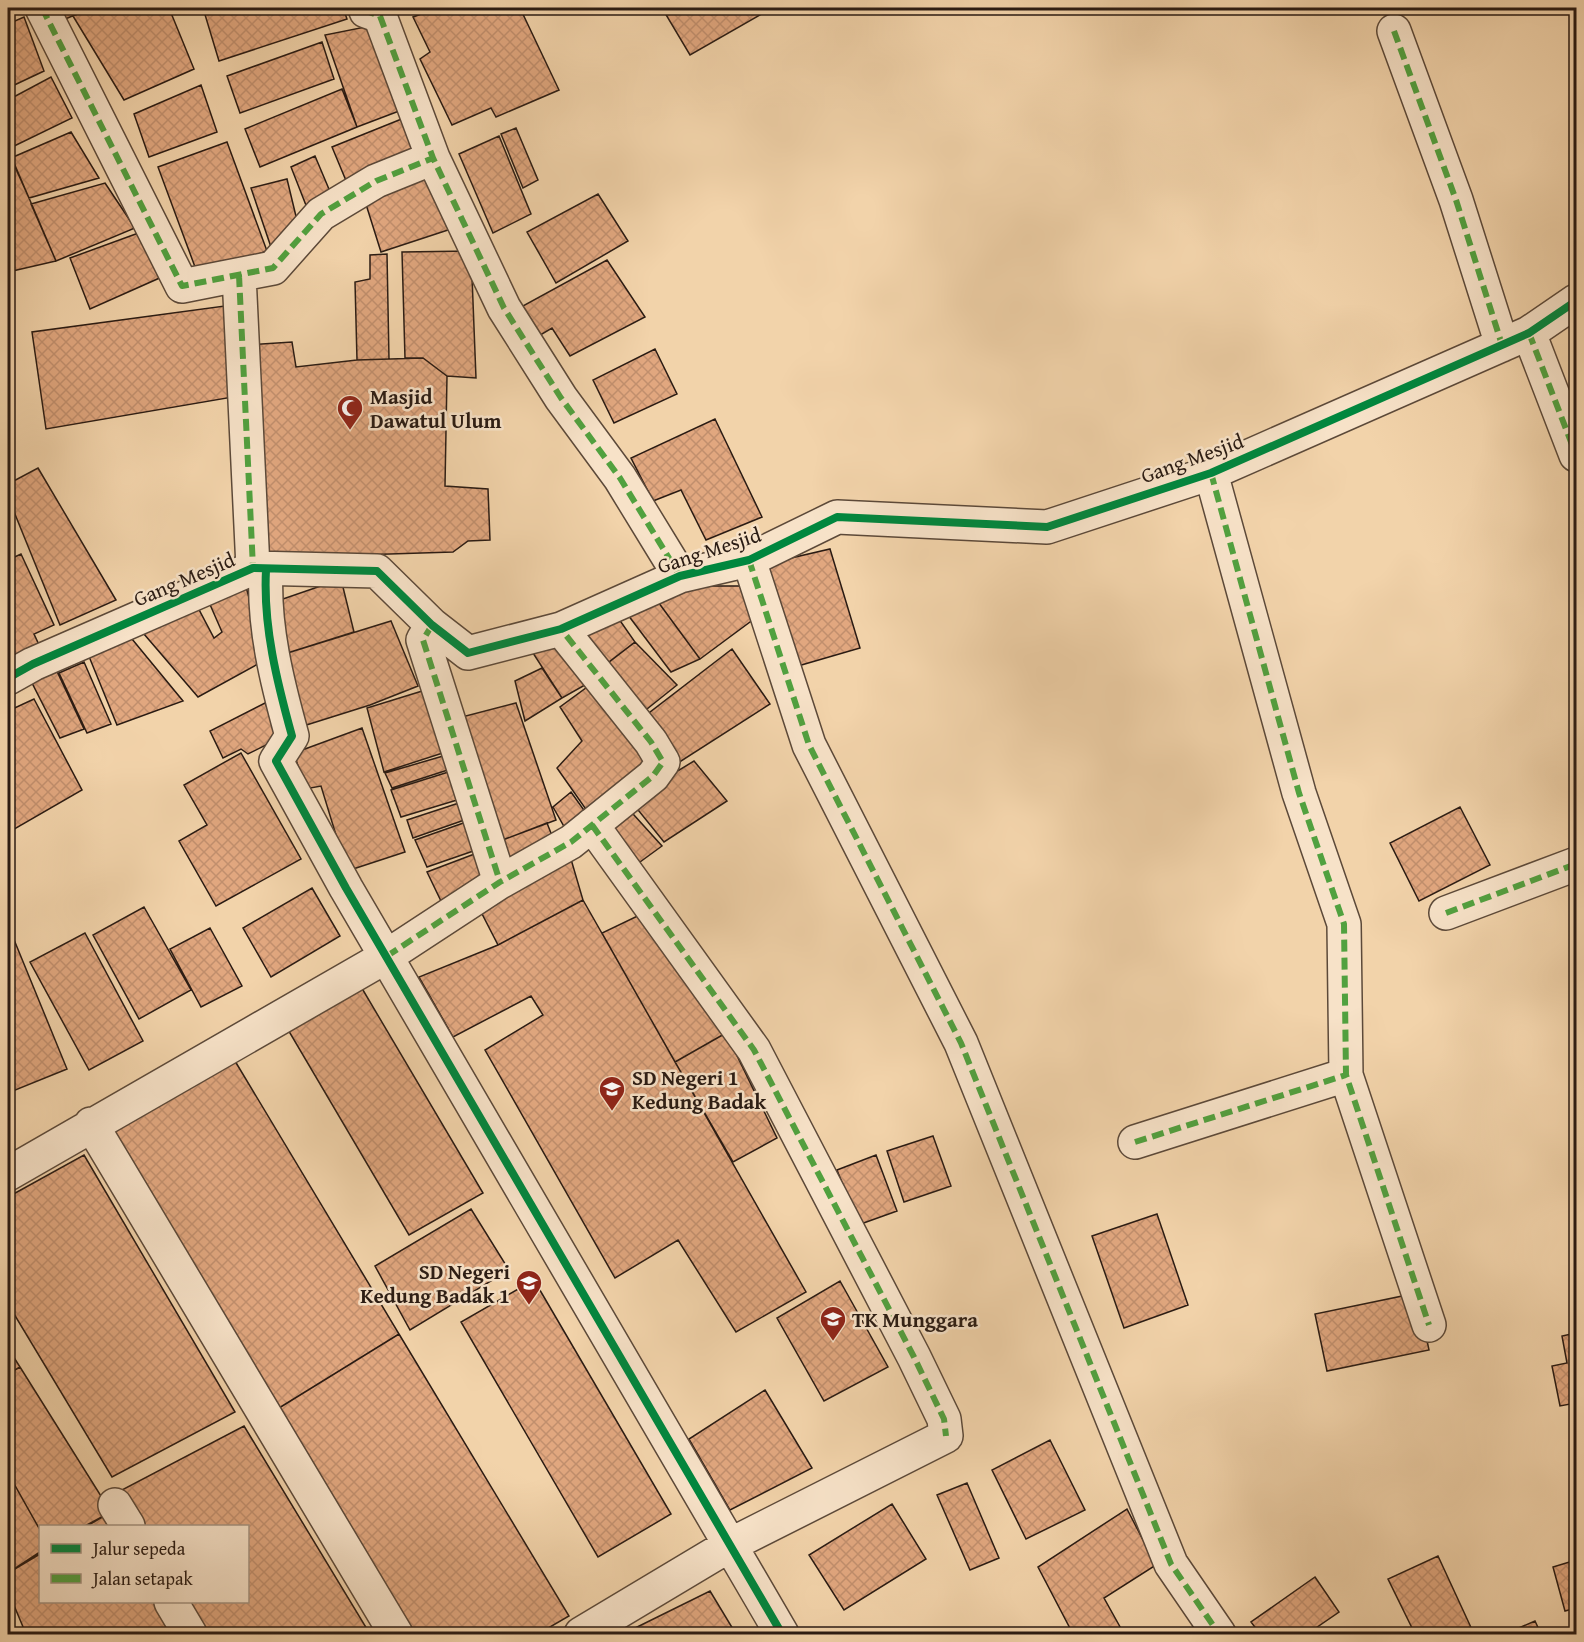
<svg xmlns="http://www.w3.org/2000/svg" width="1584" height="1642" viewBox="0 0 1584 1642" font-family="'Gentium Book Plus',serif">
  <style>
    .building { fill: url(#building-cross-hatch); stroke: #2a1b13; stroke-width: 1.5 }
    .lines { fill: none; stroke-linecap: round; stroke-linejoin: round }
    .minor-casing { stroke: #5c4939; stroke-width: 36 }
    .minor { stroke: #f7e2c8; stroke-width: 33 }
    .quiet { stroke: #51a13f; stroke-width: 6; stroke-dasharray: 12 6; stroke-linecap: butt }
    .cycleway-casing { stroke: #f7e2c8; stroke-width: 11 }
    .cycleway { stroke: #00873e; stroke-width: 8 }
    .labels { text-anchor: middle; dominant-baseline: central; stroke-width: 5; stroke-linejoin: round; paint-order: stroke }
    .poi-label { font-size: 21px; font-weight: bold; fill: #2a1b13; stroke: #f7e2c8; text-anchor: start }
    .street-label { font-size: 21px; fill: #2a1b13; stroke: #f7e2c8 }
  </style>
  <defs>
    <pattern id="building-cross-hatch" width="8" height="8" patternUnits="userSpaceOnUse" patternTransform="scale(1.5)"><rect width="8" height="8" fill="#e1a77f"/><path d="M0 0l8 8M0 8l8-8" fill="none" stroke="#c18f6d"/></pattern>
  </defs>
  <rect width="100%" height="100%" fill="#f2d3aa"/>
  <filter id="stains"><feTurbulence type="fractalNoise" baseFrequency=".00333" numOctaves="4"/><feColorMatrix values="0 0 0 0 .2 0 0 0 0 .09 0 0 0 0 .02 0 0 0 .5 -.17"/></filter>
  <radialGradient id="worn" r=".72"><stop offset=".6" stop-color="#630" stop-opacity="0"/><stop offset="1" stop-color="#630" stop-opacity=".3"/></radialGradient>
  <path class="building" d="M 56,8 L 91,8 L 63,20 Z
    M 91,8 L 169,8 L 194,69 L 124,100 L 73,16 Z
    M 203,8 L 343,8 L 347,19 L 219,61 Z
    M 438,8 L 520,8 L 559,90 L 496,117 L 491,108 L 452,125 L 420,59 L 430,52 L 413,17 Z
    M 662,8 L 772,8 L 690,55 Z
    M 24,17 L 44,71 L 8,88 L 8,24 Z
    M 375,25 L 407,108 L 357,127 L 325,35 Z
    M 322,42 L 334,79 L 240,113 L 227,76 Z
    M 51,77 L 72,118 L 8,149 L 8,100 Z
    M 201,85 L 217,132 L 149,157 L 134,114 Z
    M 342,89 L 357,127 L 260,167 L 245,129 Z
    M 409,116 L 424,152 L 347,183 L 332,147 Z
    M 516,128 L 538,180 L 523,188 L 501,134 Z
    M 71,132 L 99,178 L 29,198 L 11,158 Z
    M 499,136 L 531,214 L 493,233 L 459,154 Z
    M 227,142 L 267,251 L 198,275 L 158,167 Z
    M 8,149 L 56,261 L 8,272 Z
    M 315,156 L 334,201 L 311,218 L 291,167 Z
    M 429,176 L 451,229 L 381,252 L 364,198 Z
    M 287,179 L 300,233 L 272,250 L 251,188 Z
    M 105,183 L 135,228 L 56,261 L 31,204 Z
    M 598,194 L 628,241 L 556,283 L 527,232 Z
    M 144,231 L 164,276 L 90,309 L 70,258 Z
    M 471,251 L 476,378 L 447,376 L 423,358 L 405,358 L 402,252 Z
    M 387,254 L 389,359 L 357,360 L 355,282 L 370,279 L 370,255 Z
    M 607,260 L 645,317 L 570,356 L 552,328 L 537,337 L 521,307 Z
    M 232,305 L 239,396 L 46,429 L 32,332 Z
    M 292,342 L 296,367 L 357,360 L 423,358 L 447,376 L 445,486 L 488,489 L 490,540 L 468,541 L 453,552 L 263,558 L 248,345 Z
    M 655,349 L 677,394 L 614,423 L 593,380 Z
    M 715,419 L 762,517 L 706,540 L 681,490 L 653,501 L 631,458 Z
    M 38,468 L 116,600 L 60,625 L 8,497 L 8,484 Z
    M 830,549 L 860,648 L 791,668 L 761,565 Z
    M 21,554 L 54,625 L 34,634 L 40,647 L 11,662 L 8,655 L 8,560 Z
    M 341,579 L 354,632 L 281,655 L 277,601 Z
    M 683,586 L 743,586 L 754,619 L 700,659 L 653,595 Z
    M 246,587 L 267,659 L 198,697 L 138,627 L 196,604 L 214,638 L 222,632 L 208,600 Z
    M 653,595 L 700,659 L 671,672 L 622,607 Z
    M 614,612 L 635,642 L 600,669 L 572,635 Z
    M 391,621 L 418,686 L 370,705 L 300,727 L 281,655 Z
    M 132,639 L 183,701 L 117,725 L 88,654 Z
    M 558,640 L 592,681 L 562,698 L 533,653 Z
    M 635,642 L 677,685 L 637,717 L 600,669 Z
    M 732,649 L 770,704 L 678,763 L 645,716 Z
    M 84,662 L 111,724 L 87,733 L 59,673 Z
    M 54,665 L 84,729 L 60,738 L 29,677 Z
    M 542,668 L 562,698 L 525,721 L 515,681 Z
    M 590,685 L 657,765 L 592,818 L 557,768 L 582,741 L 560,707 Z
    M 432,688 L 452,750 L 384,772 L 367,708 Z
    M 34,699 L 82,790 L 11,831 L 8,823 L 8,711 Z
    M 265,703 L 282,737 L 248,754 L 241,749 L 223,758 L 210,731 Z
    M 516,703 L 556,820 L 500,841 L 458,718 Z
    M 362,728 L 405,852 L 347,871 L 321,786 L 305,789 L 294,753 Z
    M 241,753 L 301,859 L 216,906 L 179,841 L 207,825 L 184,785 Z
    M 450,754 L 454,768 L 392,788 L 385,773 Z
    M 694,761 L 727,801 L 664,842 L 630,800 Z
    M 458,769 L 467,797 L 401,817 L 391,790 Z
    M 571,792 L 591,820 L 570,837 L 553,807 Z
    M 468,800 L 473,817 L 413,838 L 407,820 Z
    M 624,804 L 662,846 L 629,870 L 597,824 Z
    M 1460,807 L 1490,865 L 1419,901 L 1390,843 Z
    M 472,820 L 482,848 L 427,867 L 415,840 Z
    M 547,823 L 556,846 L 505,872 L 500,841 Z
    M 568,849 L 583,900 L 498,945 L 478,906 Z
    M 485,850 L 496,881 L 441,901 L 427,872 Z
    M 312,888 L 340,936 L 271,977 L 243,928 Z
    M 583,900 L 806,1292 L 736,1332 L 678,1240 L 615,1278 L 485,1050 L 543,1015 L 531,996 L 453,1037 L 419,977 L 498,945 Z
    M 144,907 L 191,990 L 139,1019 L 93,935 Z
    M 648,911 L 726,1033 L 675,1062 L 602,933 Z
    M 8,925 L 67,1069 L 8,1093 Z
    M 210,928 L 242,986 L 201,1007 L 170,949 Z
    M 85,933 L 143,1041 L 89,1070 L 30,962 Z
    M 360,985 L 483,1193 L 409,1235 L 287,1028 Z
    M 726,1033 L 777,1138 L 733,1162 L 675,1062 Z
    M 235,1061 L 399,1334 L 279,1408 L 114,1132 Z
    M 933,1136 L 951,1186 L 904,1202 L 887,1151 Z
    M 84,1155 L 235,1412 L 112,1477 L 8,1304 L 8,1197 Z
    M 876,1155 L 897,1211 L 858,1225 L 837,1170 Z
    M 471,1209 L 509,1270 L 410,1330 L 375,1266 Z
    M 1157,1214 L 1188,1305 L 1124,1328 L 1092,1236 Z
    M 534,1280 L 671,1514 L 598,1557 L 461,1322 Z
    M 840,1281 L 888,1367 L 824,1401 L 777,1318 Z
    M 1417,1293 L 1429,1350 L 1327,1371 L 1315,1314 Z
    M 1576,1333 L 1576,1403 L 1560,1406 L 1552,1366 L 1567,1363 L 1562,1336 Z
    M 399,1334 L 569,1616 L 538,1634 L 412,1634 L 279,1408 Z
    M 8,1348 L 20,1367 L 8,1374 Z
    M 20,1367 L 111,1512 L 85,1526 L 40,1526 L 40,1530 L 8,1473 L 8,1374 Z
    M 765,1390 L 812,1468 L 730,1510 L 689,1439 Z
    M 244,1426 L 370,1634 L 197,1634 L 178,1602 L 248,1602 L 248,1526 L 137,1526 L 118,1492 Z
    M 1050,1440 L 1085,1510 L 1026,1539 L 992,1470 Z
    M 8,1473 L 40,1530 L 40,1552 L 8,1573 Z
    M 967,1483 L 999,1558 L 970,1570 L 937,1495 Z
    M 892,1504 L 926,1559 L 844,1610 L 809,1555 Z
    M 1127,1509 L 1156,1565 L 1104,1598 L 1124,1634 L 1073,1634 L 1038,1567 Z
    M 111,1512 L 118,1526 L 87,1526 Z
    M 40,1554 L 40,1602 L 159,1602 L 176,1634 L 26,1634 L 8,1591 L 8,1573 Z
    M 1438,1556 L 1474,1634 L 1415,1634 L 1388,1579 Z
    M 1576,1560 L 1576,1608 L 1565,1611 L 1553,1567 Z
    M 1315,1577 L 1339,1612 L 1307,1634 L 1260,1634 L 1251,1622 Z
    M 710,1591 L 736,1634 L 623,1634 Z
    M 1535,1621 L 1541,1634 L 1505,1634 Z"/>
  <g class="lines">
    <g class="minor-casing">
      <path id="minor" d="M 42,8 L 182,286 L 273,268 L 321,214 L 376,181 L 433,158
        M 365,8 L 366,11 L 380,16 L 433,158 L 504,308 L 561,398 L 620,478 L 680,576
        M 1394,31 L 1456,200 L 1502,345
        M 239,275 L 253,568
        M 1529,333 L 1576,455
        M 1211,473 L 1299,793 L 1344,924 L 1346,1075 L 1429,1325
        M 749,560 L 809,745 L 961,1043 L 1171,1564 L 1219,1634
        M 266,570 C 263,626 277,682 292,736 L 276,761 L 346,888 L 782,1634
        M 432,625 L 423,640 L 500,882
        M 8,678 L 33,664 L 253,568 L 377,571 L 432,625 L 468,653 L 561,629 L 680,576 L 749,560 L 837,517 L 1047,527 L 1211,473 L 1529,333 L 1576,301
        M 1446,913 L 1576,864
        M 91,1124 L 396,1634
        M 1135,1142 L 1346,1075
        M 8,1174 L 387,956 L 500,882 L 571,842 L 653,776 L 663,762 L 651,742 L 561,629
        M 115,1505 L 128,1526
        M 171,1602 L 190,1634
        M 581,1634 L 728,1546 L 946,1436 L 944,1419 L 914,1357 L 754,1050 L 592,825"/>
    </g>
    <use href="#minor" class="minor"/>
    <path class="quiet" d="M 42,8 L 182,286 L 273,268 L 321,214 L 376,181 L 433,158
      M 365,8 L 366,11 L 380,16 L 433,158 L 504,308 L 561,398 L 620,478 L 680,576
      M 1394,31 L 1456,200 L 1502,345
      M 239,275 L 253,568
      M 1529,333 L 1576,455
      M 1211,473 L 1299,793 L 1344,924 L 1346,1075 L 1429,1325
      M 749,560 L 809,745 L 961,1043 L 1171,1564 L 1219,1634
      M 432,625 L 423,640 L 500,882
      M 592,825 L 754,1050 L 914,1357 L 944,1419 L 946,1436
      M 1446,913 L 1576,864
      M 387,956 L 500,882 L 571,842 L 653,776 L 663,762 L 651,742 L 561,629
      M 1135,1142 L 1346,1075"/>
    <g class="cycleway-casing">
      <path id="cycleway" d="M 266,570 C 263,626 277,682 292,736 L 276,761 L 346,888 L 782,1634
        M 8,678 L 33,664 L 253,568 L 377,571 L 432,625 L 468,653 L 561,629 L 680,576 L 749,560 L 837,517 L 1047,527 L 1211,473 L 1529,333 L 1576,301"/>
    </g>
    <use href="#cycleway" class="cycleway"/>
  </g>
  <defs>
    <g id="mosque-pin" transform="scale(1.35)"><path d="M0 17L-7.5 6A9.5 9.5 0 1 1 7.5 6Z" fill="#8f2418" stroke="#f7e2c8"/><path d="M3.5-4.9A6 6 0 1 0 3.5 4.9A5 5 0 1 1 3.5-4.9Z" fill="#fff"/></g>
    <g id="school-pin" transform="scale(1.35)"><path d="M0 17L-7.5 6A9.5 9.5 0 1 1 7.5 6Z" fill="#8f2418" stroke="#f7e2c8"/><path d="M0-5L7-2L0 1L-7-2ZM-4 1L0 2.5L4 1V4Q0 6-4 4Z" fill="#fff"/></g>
  </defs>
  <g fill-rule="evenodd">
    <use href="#mosque-pin" x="350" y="408"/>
    <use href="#school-pin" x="612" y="1089"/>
    <use href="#school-pin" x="529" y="1283"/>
    <use href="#school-pin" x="833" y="1319"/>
  </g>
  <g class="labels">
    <g class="poi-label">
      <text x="370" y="396">Masjid<tspan x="370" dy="24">Dawatul Ulum</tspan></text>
      <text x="632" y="1077">SD Negeri 1<tspan x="632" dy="24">Kedung Badak</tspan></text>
      <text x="510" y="1271" text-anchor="end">SD Negeri<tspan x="510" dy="24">Kedung Badak 1</tspan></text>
      <text x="852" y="1319">TK Munggara</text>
    </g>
    <g class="street-label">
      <text transform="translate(1192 458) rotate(-20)">Gang Mesjid</text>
      <text transform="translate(709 550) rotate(-18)">Gang Mesjid</text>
      <text transform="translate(184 579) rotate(-23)">Gang Mesjid</text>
    </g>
  </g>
  <rect width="1584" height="1642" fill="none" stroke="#f2d3aa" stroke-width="30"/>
  <rect x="9" y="9" width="1566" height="1624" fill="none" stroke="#2a1b13" stroke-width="3"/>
  <rect x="15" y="15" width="1554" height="1612" fill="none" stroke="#2a1b13" stroke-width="1.5"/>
  <rect x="39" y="1525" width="210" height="78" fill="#f7e2c8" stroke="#a59280" stroke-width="1.5"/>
  <rect x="51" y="1544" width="30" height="9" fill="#00873e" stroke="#a59280" stroke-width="1.5"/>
  <text x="93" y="1555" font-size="18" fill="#2a1b13">Jalur sepeda</text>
  <rect x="51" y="1574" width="30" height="9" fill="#51a13f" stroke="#a59280" stroke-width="1.5"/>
  <text x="93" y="1585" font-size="18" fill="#2a1b13">Jalan setapak</text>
  <rect width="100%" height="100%" filter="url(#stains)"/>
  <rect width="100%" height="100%" fill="url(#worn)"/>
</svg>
